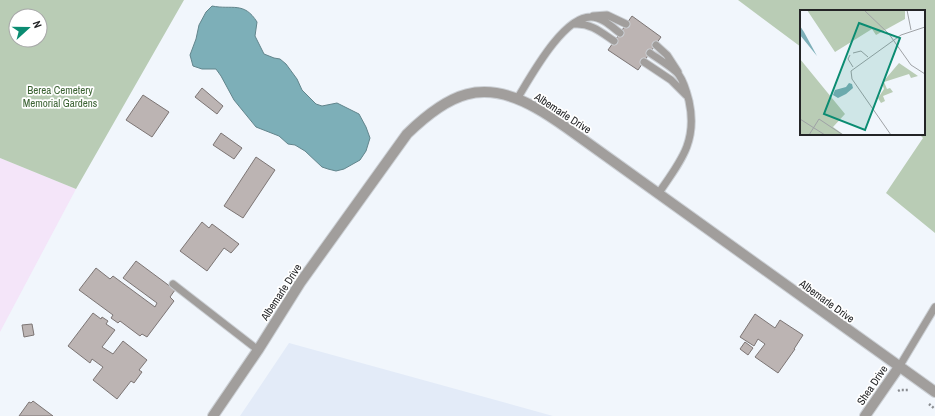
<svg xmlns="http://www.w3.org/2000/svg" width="935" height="416" viewBox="0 0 935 416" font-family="'Archivo Narrow',sans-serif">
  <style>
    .commercial { fill: #f4e5f9 }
    .built { fill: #e3ebf8 }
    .green { fill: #b9ccb5; fill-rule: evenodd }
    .water { fill: #7dafb8; stroke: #62858c }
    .building { fill: #bcb4b3; stroke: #7c7574 }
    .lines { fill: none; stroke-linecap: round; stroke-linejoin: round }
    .service-casing { stroke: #ccd0d5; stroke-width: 9 }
    .minor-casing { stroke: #ccd0d5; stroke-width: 12 }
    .tertiary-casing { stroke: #ccd0d5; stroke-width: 12 }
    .path { stroke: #8a8d91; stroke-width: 2.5; stroke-dasharray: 2 2; stroke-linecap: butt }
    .service { stroke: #a19e9c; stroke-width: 7 }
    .minor { stroke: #a19e9c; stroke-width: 10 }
    .tertiary { stroke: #a19e9c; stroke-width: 10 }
    .labels { text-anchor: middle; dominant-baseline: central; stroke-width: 3.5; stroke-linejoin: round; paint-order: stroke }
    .park-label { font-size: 11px; fill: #3c6334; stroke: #fff }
    .street-label { font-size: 11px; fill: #232426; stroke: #fff }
    .inset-road { fill: none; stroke: #9fa2a6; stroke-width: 1 }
    .view { fill: #0b8c72; fill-opacity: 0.15; stroke: #0b8c72; stroke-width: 2 }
    .inset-edge { fill: none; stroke: #232426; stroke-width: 2 }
  </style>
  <rect width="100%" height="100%" fill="#f1f6fc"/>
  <path class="commercial" d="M 0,158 L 76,189 L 0,332 Z"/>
  <path class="built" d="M 289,343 L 553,416 L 240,416 Z"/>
  <path class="green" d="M 0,0 L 184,0 L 76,189 L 0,158 ZM 16,16 L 40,16 L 40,40 L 16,40 Z
    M 738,0 L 935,0 L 935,233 L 886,193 L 923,138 L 919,134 L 924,134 L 924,11 L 801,11 L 801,47 Z"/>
  <path class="water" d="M 212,6 C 232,10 244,1 257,22 L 255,36 L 264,54 L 274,58 L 280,59 L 286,64 L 297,79 L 302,90 L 316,104 L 322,106 L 337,103 L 359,114 L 366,127 L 370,138 L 366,151 L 360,160 L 344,169 L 336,171 L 328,169 L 322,167 L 305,151 L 295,145 L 288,144 L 279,136 L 256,127 L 234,100 L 221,76 L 216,69 L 202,69 L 193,66 L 190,55 L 196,39 L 199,25 L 206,12 Z"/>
  <path class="building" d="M 632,16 L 661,37 L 638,70 L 608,50 Z
    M 202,88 L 223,106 L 217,114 L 195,97 Z
    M 143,95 L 169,112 L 152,137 L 126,120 Z
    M 221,133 L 242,148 L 234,159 L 213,145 Z
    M 256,157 L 275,170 L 243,218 L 224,206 Z
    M 202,222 L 209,228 L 212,224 L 239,244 L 231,253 L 224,248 L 207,271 L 180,251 Z
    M 136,261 L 175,290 L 170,297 L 174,301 L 147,337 L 142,334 L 140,336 L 120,321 L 118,323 L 111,318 L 113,315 L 79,290 L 96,268 L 110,279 L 113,276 L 155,307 L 157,303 L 123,278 Z
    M 93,313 L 101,319 L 102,317 L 108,321 L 106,324 L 115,330 L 102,347 L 113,354 L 123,341 L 147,360 L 139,370 L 142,372 L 134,383 L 131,381 L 117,399 L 93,380 L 103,367 L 92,359 L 90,363 L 68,346 Z
    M 755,314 L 775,328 L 780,320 L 803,335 L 794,349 L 795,349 L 778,373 L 755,357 L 765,344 L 758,339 L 754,346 L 740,337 Z
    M 32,324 L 34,335 L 24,337 L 22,325 Z
    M 745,342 L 753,348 L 748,355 L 740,349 Z
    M 33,401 L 53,416 L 19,416 L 29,402 L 31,403 Z"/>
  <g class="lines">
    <g class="service-casing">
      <path id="service" d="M 593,16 L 607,15 L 626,24
        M 575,24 C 591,23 602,33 614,41
        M 656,45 L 667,55 L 678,72
        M 650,53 C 657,58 675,69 679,75 C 684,82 687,93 689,101 C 698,142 680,162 658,194
        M 644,62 L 671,80 L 686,95
        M 517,99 C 530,78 563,16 591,17 C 602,17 612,27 620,33
        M 173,284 L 258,350
        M 899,367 L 935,307"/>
    </g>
    <g class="minor-casing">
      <path id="minor" d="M 865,416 L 899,367"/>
    </g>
    <g class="tertiary-casing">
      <path id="tertiary" d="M 213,416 L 258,350 L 300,283 L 407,134 C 448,94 482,77 536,108 C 547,114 557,121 567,128 L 935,392"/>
    </g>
    <path class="path" d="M 898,391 L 900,390 L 909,390
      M 929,404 L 935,409"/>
    <use href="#service" class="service"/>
    <use href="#minor" class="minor"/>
    <use href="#tertiary" class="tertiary"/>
  </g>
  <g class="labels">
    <g class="park-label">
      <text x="60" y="90">Berea Cemetery<tspan x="60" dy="13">Memorial Gardens</tspan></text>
    </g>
    <g class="street-label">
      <text transform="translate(563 113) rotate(33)">Albemarle Drive</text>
      <text transform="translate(281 292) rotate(-57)">Albemarle Drive</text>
      <text transform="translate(827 301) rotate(36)">Albemarle Drive</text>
      <text transform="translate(872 385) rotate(-56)">Shea Drive</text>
    </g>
  </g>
  <g transform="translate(800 10)">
    <rect width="125" height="125" fill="#f1f6fc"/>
    <path d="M 7,0 L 105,0 L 105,9 L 76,25 L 72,19 L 35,42 ZM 0,49 L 45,104 L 33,117 L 44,125 L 0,125 ZM 99,53 L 118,66 L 111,68 L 109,64 L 84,72 L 87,79 L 90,78 L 93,82 L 83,86 L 85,91 L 81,93 L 78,88 L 84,79 L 82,73 Z" fill="#b9ccb5"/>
    <path d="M 0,16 L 4,22 L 17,46 L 0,25 ZM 49,73 L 52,74 L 53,78 L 46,84 L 38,88 L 33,85 L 35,80 L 46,77 Z" fill="#7dafb8"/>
    <path class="inset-road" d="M 64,0 L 89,24 L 111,55 L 125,64M 107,0 L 111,20M 53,43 L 61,41 L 68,47M 50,45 L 48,49 L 53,57M 0,109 L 25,125M 9,125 L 19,109 L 43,125M 91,125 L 52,69 L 51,61 L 101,25 L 125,17"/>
    <path class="view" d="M 59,13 L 100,28 L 65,120 L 24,104 Z"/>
    <rect width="125" height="125" class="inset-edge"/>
  </g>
  <g transform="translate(28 28) rotate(69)"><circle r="19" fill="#ffffff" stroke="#a7a7a8"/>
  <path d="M0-3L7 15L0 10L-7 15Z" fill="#0b8c72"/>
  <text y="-6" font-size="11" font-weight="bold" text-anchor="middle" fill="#232426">N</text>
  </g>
</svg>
